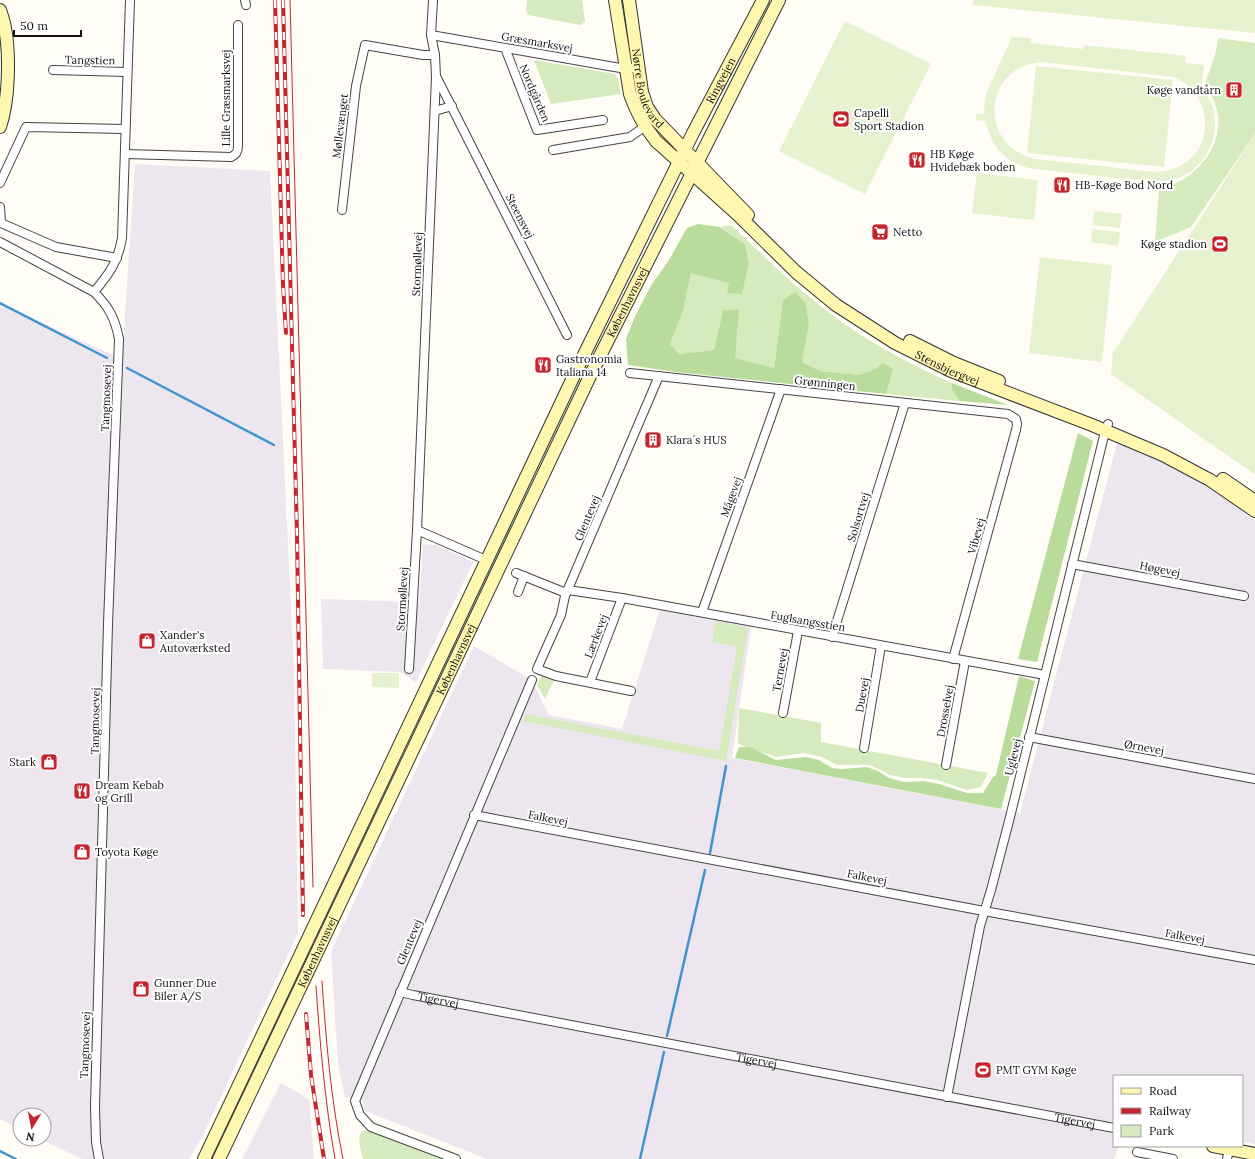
<svg xmlns="http://www.w3.org/2000/svg" width="1255" height="1159" viewBox="0 0 1255 1159" font-family="Lora,serif">
  <style>
    .industrial { fill: #eee6ef }
    .green { fill: #d5ebbd }
    .forest { fill: #b9dc9c }
    .pitch { fill: #e6f2cf; fill-rule: evenodd }
    .lines { fill: none; stroke-linecap: round; stroke-linejoin: round }
    .stream { stroke: #3f96cf; stroke-width: 2.5 }
    .street-casing { stroke: #444; stroke-width: 10 }
    .secondary-casing { stroke: #333; stroke-width: 14 }
    .street { stroke: #fff; stroke-width: 8 }
    .secondary { stroke: #fff6b0; stroke-width: 12 }
    .tram { stroke: #c4262e; stroke-width: 1 }
    .rail-casing { stroke: #c4262e; stroke-width: 4 }
    .rail { stroke: #fff; stroke-width: 2.5; stroke-dasharray: 8; stroke-linecap: butt }
    .labels { text-anchor: middle; dominant-baseline: central; stroke-width: 4; stroke-linejoin: round; paint-order: stroke }
    .street-label { font-size: 11px; fill: #111; stroke: #fff }
    .poi-label { font-size: 11px; fill: #111; stroke: #fff; text-anchor: start }
  </style>
  <rect width="100%" height="100%" fill="#fffdf5"/>
  <path class="industrial" d="M 135,164 L 270,171 L 294,669 L 298,933 L 200,1141 L 189,1159 L 82,1159 L 40,1139 L 44,1139 L 44,1115 L 20,1115 L 20,1129 L 0,1119 L 0,304 L 122,359 Z
    M 1117,443 L 1160,461 L 1215,490 L 1255,521 L 1255,1144 L 1242,1142 L 1242,1076 L 1114,1076 L 1114,1146 L 1119,1146 L 1114,1159 L 487,1159 L 365,1111 L 362,1100 L 345,1097 L 338,1064 L 331,951 L 474,646 L 532,680 L 549,715 L 622,729 L 660,609 L 751,626 L 732,758 L 1020,813 Z
    M 423,544 L 436,545 L 473,562 L 416,682 L 400,672 L 323,669 L 321,599 L 419,602 Z
    M 281,1083 L 309,1099 L 314,1159 L 242,1159 Z"/>
  <path class="green" d="M 527,0 L 582,0 L 585,22 L 580,25 L 528,15 L 526,10 Z
    M 1218,38 L 1255,43 L 1255,134 L 1191,227 L 1155,242 L 1159,190 C 1192,181 1222,152 1218,115 C 1216,104 1211,94 1205,84 L 1216,52 Z
    M 534,60 L 615,74 L 618,79 L 621,94 L 551,104 Z
    M 731,225 C 756,248 780,273 807,295 C 850,332 900,360 952,383 L 952,390 L 960,401 L 886,394 L 893,369 L 877,368 L 859,375 L 820,371 L 802,362 L 809,324 L 806,304 L 783,300 L 774,368 L 734,359 L 738,309 L 723,310 L 714,350 L 679,354 L 670,344 L 683,311 L 691,272 L 729,283 L 742,294 L 749,263 L 745,244 L 721,227 Z
    M 716,621 L 748,628 L 726,761 L 523,721 L 526,714 L 719,751 L 737,647 L 712,642 Z
    M 542,675 L 546,678 L 554,680 L 545,699 L 537,685 Z
    M 739,708 L 821,723 L 821,742 L 988,773 L 981,787 L 967,790 L 937,780 L 922,778 L 904,778 L 890,775 L 870,765 L 837,765 L 822,757 L 804,753 L 776,757 L 738,744 Z
    M 370,1130 L 445,1159 L 363,1159 C 361,1150 356,1138 362,1131 Z"/>
  <path class="forest" d="M 698,224 L 720,227 L 745,244 L 749,263 L 742,294 L 727,293 L 729,283 L 691,273 L 683,311 L 670,344 L 679,354 L 714,350 L 723,310 L 739,309 L 735,358 L 774,368 L 783,300 L 795,292 L 806,304 L 809,324 L 802,362 L 820,371 L 859,375 L 877,368 L 883,363 L 893,369 L 886,394 L 676,372 L 628,365 L 626,339 L 636,314 L 652,284 L 669,260 L 687,228 Z
    M 952,383 L 1008,405 L 960,401 L 952,390 Z
    M 1078,433 L 1093,441 L 1037,662 L 1018,659 Z
    M 1019,676 L 1035,681 L 1001,809 L 735,758 L 739,747 L 750,747 L 776,760 L 806,757 L 819,760 L 832,768 L 841,769 L 867,767 L 878,771 L 889,778 L 904,782 L 924,781 L 939,784 L 967,793 L 983,793 L 993,777 L 996,775 Z"/>
  <path class="pitch" d="M 973,0 L 1255,0 L 1255,33 L 973,5 Z
    M 845,21 L 931,64 L 865,194 L 779,151 Z
    M 1012,37 L 1031,38 L 1031,43 L 1083,49 L 1084,45 L 1186,56 L 1185,63 L 1204,65 C 1204,71 1202,78 1202,84 C 1203,89 1213,103 1214,112 C 1220,141 1202,172 1173,180 C 1167,181 1161,182 1155,182 L 1034,169 C 1005,164 993,148 985,121 L 976,120 L 976,114 L 984,114 L 985,99 L 988,89 ZM 1040,62 L 1174,77 C 1180,80 1187,84 1192,89 C 1212,112 1209,150 1182,165 C 1173,170 1164,171 1155,172 L 1036,159 C 995,152 979,101 1012,73 C 1020,66 1030,64 1040,62 Z
    M 1036,66 L 1173,80 L 1164,167 L 1027,153 Z
    M 1255,134 L 1255,472 L 1254,474 L 1111,374 L 1113,353 Z
    M 977,173 L 1038,180 L 1034,220 L 972,213 Z
    M 1094,211 L 1122,214 L 1120,228 L 1093,225 Z
    M 1092,229 L 1120,232 L 1118,246 L 1091,242 Z
    M 1040,257 L 1112,265 L 1102,362 L 1029,353 Z
    M 372,673 L 399,673 L 399,688 L 372,687 Z"/>
  <g class="lines">
    <path class="stream" d="M 0,303 L 107,358
      M 127,368 L 274,445
      M 710,853 L 726,766
      M 667,1036 L 705,870
      M 0,1151 L 16,1159
      M 640,1159 L 664,1052"/>
    <g class="street-casing">
      <g id="street">
        <path d="M 245,0 L 246,5"/>
        <path d="M 433,0 L 431,35 L 435,55 L 436,77 L 417,530 L 486,560"/>
        <path d="M 431,35 L 626,69 L 638,67"/>
        <path d="M 505,48 L 537,130 L 603,120"/>
        <path d="M 53,70 L 127,72"/>
        <path d="M 437,78 L 567,335"/>
        <path d="M 435,111 L 452,106"/>
        <path d="M 553,150 L 630,137 L 644,127"/>
        <path d="M 125,154 L 231,157 C 236,155 238,152 238,146 L 238,25"/>
        <path d="M 0,183 L 26,127 L 125,129"/>
        <path d="M 0,207 L 1,223 L 56,247 L 117,258"/>
        <path d="M 342,210 L 356,86 L 365,45 L 423,55 L 435,55"/>
        <path d="M 0,242 L 94,292 C 109,307 115,318 119,339 L 108,624 L 95,1107 L 96,1142 L 99,1159"/>
        <path d="M 94,292 C 109,274 118,262 122,238 L 130,0"/>
        <path d="M 630,373 L 1008,414 L 1016,419 L 1017,424 L 1016,430 L 953,659"/>
        <path d="M 1072,564 L 1244,596"/>
        <path d="M 516,573 L 566,593"/>
        <path d="M 568,590 L 622,598 L 1045,675"/>
        <path d="M 518,592 L 524,576"/>
        <path d="M 702,612 L 781,389"/>
        <path d="M 832,637 L 905,403"/>
        <path d="M 409,669 L 417,530"/>
        <path d="M 590,682 L 622,598"/>
        <path d="M 631,691 L 556,676 L 537,669 L 561,615 L 565,596 L 659,376"/>
        <path d="M 783,713 L 798,631"/>
        <path d="M 1029,737 L 1255,779"/>
        <path d="M 864,748 L 881,646"/>
        <path d="M 946,765 L 965,661"/>
        <path d="M 474,815 L 984,911 L 1255,960"/>
        <path id="s1" d="M 400,992 L 413,995 L 1114,1128"/>
        <path d="M 947,1097 L 980,926 L 991,890 L 1009,821 L 1104,436 L 1108,424"/>
        <path d="M 1137,1152 L 1173,1159"/>
        <path d="M 456,1159 L 371,1127 L 360,1115 L 355,1101 L 532,680"/>
        <path d="M 1227,1159 L 1229,1149"/>
      </g>
    </g>
    <g class="secondary-casing">
      <g id="secondary">
        <path id="s2" d="M 615,0 L 630,94 C 636,112 644,126 656,141 L 737,214 L 796,272 L 836,305 L 895,343 L 951,371 L 1092,425 L 1163,455 L 1210,480 L 1255,511"/>
        <path id="s3" d="M 629,0 L 642,92 L 647,107 L 655,119 L 748,215"/>
        <path d="M 0,10 C 2,16 4,22 5,28 C 10,55 9,101 0,127"/>
        <path d="M 910,341 L 954,363 L 999,381"/>
        <path d="M 1223,479 L 1255,501"/>
        <path d="M 1213,1146 L 1255,1154"/>
        <path id="s4" d="M 204,1159 L 578,367 L 693,133 L 763,0"/>
        <path id="s5" d="M 219,1159 L 591,374 L 779,0"/>
      </g>
    </g>
    <use href="#street" class="street"/>
    <use href="#secondary" class="secondary"/>
    <path class="tram" d="M 290,0 L 313,887
      M 322,981 C 326,1041 331,1100 343,1159
      M 316,986 C 320,1044 325,1102 335,1159"/>
    <g class="rail-casing">
      <path id="rail" d="M 275,0 L 283,285 L 286,333
        M 283,0 L 297,535 L 303,915
        M 306,1014 L 311,1075 L 324,1159"/>
    </g>
    <use href="#rail" class="rail"/>
  </g>
  <defs>
    <g id="building-square" transform="scale(0.9)"><rect x="-9" y="-9" width="18" height="18" rx="4" fill="#c4262e" stroke="#fff"/><path d="M-4-6H4V6H1V3H-1V6H-4ZM-2.5-4.3h1.7v1.8h-1.7ZM.8-4.3h1.7v1.8H.8ZM-2.5-1h1.7V.8h-1.7ZM.8-1h1.7V.8H.8Z" fill="#fff"/></g>
    <g id="stadium-square" transform="scale(0.9)"><rect x="-9" y="-9" width="18" height="18" rx="4" fill="#c4262e" stroke="#fff"/><path d="M0-5a6.5 5 0 1 0 0 10a6.5 5 0 1 0 0-10ZM-3.5-1.8h7v3.6h-7Z" fill="#fff"/></g>
    <g id="restaurant-square" transform="scale(0.9)"><rect x="-9" y="-9" width="18" height="18" rx="4" fill="#c4262e" stroke="#fff"/><path d="M-5-6h1v4h1v-4h1v4h1v-4h1v5L-1.5 .5V6h-2V.5L-5-1ZM5-6V6H3V1.5H1.5Q1.5-4 5-6Z" fill="#fff"/></g>
    <g id="supermarket-square" transform="scale(0.9)"><rect x="-9" y="-9" width="18" height="18" rx="4" fill="#c4262e" stroke="#fff"/><path d="M-6-5.5h2.5l.6 2H6L4.5 2H-2.5L-4.4-4H-6ZM-1.5 3.2a1.3 1.3 0 1 0 .1 0ZM3 3.2a1.3 1.3 0 1 0 .1 0Z" fill="#fff"/></g>
    <g id="shop-square" transform="scale(0.9)"><rect x="-9" y="-9" width="18" height="18" rx="4" fill="#c4262e" stroke="#fff"/><path d="M-5-2.5h2.3a2.7 3.5 0 0 1 5.4 0H5L5.5 6h-11ZM-1.5-2.5h3a1.5 2.3 0 0 0-3 0Z" fill="#fff"/></g>
  </defs>
  <g fill-rule="evenodd">
    <use href="#building-square" x="1234" y="90"/>
    <use href="#stadium-square" x="841" y="119"/>
    <use href="#restaurant-square" x="917" y="160"/>
    <use href="#restaurant-square" x="1062" y="185"/>
    <use href="#supermarket-square" x="880" y="232"/>
    <use href="#stadium-square" x="1220" y="244"/>
    <use href="#restaurant-square" x="543" y="365"/>
    <use href="#building-square" x="653" y="440"/>
    <use href="#shop-square" x="147" y="641"/>
    <use href="#shop-square" x="49" y="762"/>
    <use href="#restaurant-square" x="82" y="791"/>
    <use href="#shop-square" x="82" y="852"/>
    <use href="#shop-square" x="141" y="989"/>
    <use href="#stadium-square" x="983" y="1070"/>
  </g>
  <g class="labels">
    <g class="street-label">
      <text transform="translate(537 42) rotate(10)">Græsmarksvej</text>
      <text transform="translate(90 60) rotate(1)">Tangstien</text>
      <text stroke="none"><textPath href="#s4" startOffset="1196">Ringvejen</textPath></text>
      <text stroke="none"><textPath href="#s3" startOffset="91">Nørre Boulevard</textPath></text>
      <text transform="translate(535 93) rotate(67)">Nordgården</text>
      <text transform="translate(226 98) rotate(-90)">Lille Græsmarksvej</text>
      <text transform="translate(340 126) rotate(-83)">Møllevænget</text>
      <text transform="translate(520 216) rotate(63)">Steensvej</text>
      <text transform="translate(417 264) rotate(-88)">Stormøllevej</text>
      <text stroke="none"><textPath href="#s5" startOffset="949">Københavnsvej</textPath></text>
      <text stroke="none"><textPath href="#s2" startOffset="521">Stensbjergvej</textPath></text>
      <text transform="translate(825 383) rotate(6)">Grønningen</text>
      <text transform="translate(106 398) rotate(-88)">Tangmosevej</text>
      <text transform="translate(731 497) rotate(-70)">Mågevej</text>
      <text transform="translate(858 517) rotate(-73)">Solsortvej</text>
      <text transform="translate(587 518) rotate(-67)">Glentevej</text>
      <text transform="translate(976 536) rotate(-75)">Vibevej</text>
      <text transform="translate(1160 569) rotate(11)">Høgevej</text>
      <text transform="translate(402 599) rotate(-87)">Stormøllevej</text>
      <text transform="translate(808 621) rotate(10)">Fuglsangsstien</text>
      <text transform="translate(596 636) rotate(-69)">Lærkevej</text>
      <text stroke="none"><textPath href="#s5" startOffset="553">Københavnsvej</textPath></text>
      <text transform="translate(780 670) rotate(-80)">Ternevej</text>
      <text transform="translate(862 695) rotate(-80)">Duevej</text>
      <text transform="translate(945 711) rotate(-80)">Drosselvej</text>
      <text transform="translate(95 721) rotate(-89)">Tangmosevej</text>
      <text transform="translate(1144 747) rotate(10)">Ørnevej</text>
      <text transform="translate(1013 757) rotate(-76)">Uglevej</text>
      <text transform="translate(548 818) rotate(11)">Falkevej</text>
      <text transform="translate(867 877) rotate(11)">Falkevej</text>
      <text transform="translate(1185 936) rotate(10)">Falkevej</text>
      <text transform="translate(409 942) rotate(-67)">Glentevej</text>
      <text stroke="none"><textPath href="#s5" startOffset="229">Københavnsvej</textPath></text>
      <text stroke="none"><textPath href="#s1" startOffset="39">Tigervej</textPath></text>
      <text transform="translate(85 1045) rotate(-88)">Tangmosevej</text>
      <text stroke="none"><textPath href="#s1" startOffset="363">Tigervej</textPath></text>
      <text stroke="none"><textPath href="#s1" startOffset="687">Tigervej</textPath></text>
    </g>
    <g class="poi-label">
      <text x="1221" y="90" text-anchor="end">Køge vandtårn</text>
      <text x="854" y="113">Capelli<tspan x="854" dy="13">Sport Stadion</tspan></text>
      <text x="930" y="154">HB Køge<tspan x="930" dy="13">Hvidebæk boden</tspan></text>
      <text x="1075" y="185">HB-Køge Bod Nord</text>
      <text x="893" y="232">Netto</text>
      <text x="1207" y="244" text-anchor="end">Køge stadion</text>
      <text x="556" y="359">Gastronomia<tspan x="556" dy="13">Italiana 14</tspan></text>
      <text x="666" y="440">Klara´s HUS</text>
      <text x="160" y="635">Xander's<tspan x="160" dy="13">Autoværksted</tspan></text>
      <text x="36" y="762" text-anchor="end">Stark</text>
      <text x="95" y="785">Dream Kebab<tspan x="95" dy="13">og Grill</tspan></text>
      <text x="95" y="852">Toyota Køge</text>
      <text x="154" y="983">Gunner Due<tspan x="154" dy="13">Biler A/S</tspan></text>
      <text x="996" y="1070">PMT GYM Køge</text>
    </g>
  </g>
  <rect x="1113" y="1075" width="130" height="72" fill="#ffffff" stroke="#a0a0a0"/>
  <rect x="1121" y="1088" width="20" height="6" fill="#fff6b0" stroke="#a0a0a0"/>
  <text x="1149" y="1095" font-size="12" fill="#111111">Road</text>
  <rect x="1121" y="1108" width="20" height="6" fill="#c4262e" stroke="#a0a0a0"/>
  <text x="1149" y="1115" font-size="12" fill="#111111">Railway</text>
  <rect x="1121" y="1125" width="20" height="12" fill="#d5ebbd" stroke="#a0a0a0"/>
  <text x="1149" y="1135" font-size="12" fill="#111111">Park</text>
  <g transform="translate(32 1127) rotate(190)"><circle r="19" fill="#ffffff" stroke="#a0a0a0"/>
  <path d="M0-3L7 15L0 10L-7 15Z" fill="#c4262e"/>
  <text y="-6" font-size="11" font-weight="bold" text-anchor="middle" fill="#111111">N</text>
  </g>
  <path d="M14 30v6h67v-6" fill="none" stroke="#111111" stroke-width="2"/>
  <text x="20" y="30" font-size="12" fill="#111111" stroke="#ffffff" stroke-width="3" paint-order="stroke">50 m</text>
</svg>
